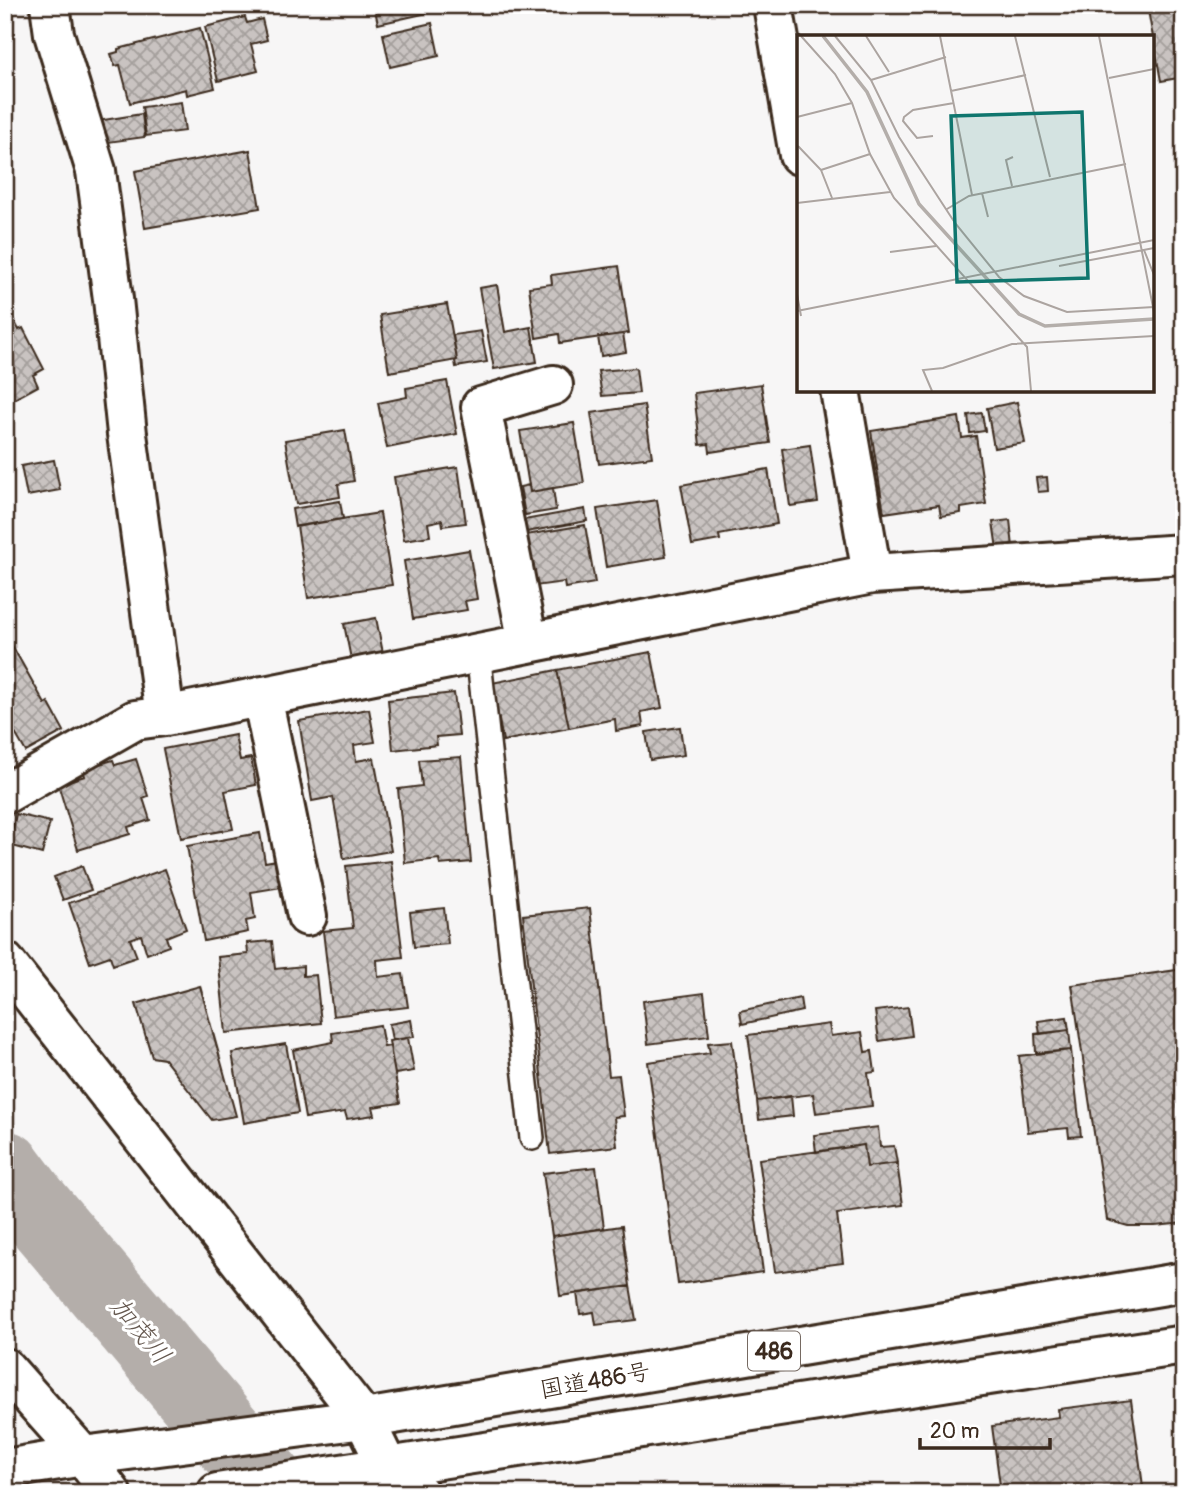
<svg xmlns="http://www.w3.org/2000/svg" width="1189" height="1498" viewBox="0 0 1189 1498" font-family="Pangolin,'Klee One',sans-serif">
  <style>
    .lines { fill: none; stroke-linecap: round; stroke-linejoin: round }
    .river { stroke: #b4aeaa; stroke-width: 77 }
    .building { fill: url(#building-cross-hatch); stroke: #3b2a1e; stroke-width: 2 }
    .service-casing { stroke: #3b2a1e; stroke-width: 28 }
    .minor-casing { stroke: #3b2a1e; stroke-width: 44 }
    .trunk-casing { stroke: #3b2a1e; stroke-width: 44 }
    .service { stroke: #fff; stroke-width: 23 }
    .minor { stroke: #fff; stroke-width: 38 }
    .trunk { stroke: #fff; stroke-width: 38 }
    .labels { text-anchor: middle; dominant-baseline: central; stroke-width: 6; stroke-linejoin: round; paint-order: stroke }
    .shield { fill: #fff; stroke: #766a62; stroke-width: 2 }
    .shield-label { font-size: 23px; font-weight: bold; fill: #3b2a1e }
    .street-label { font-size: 24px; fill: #3b2a1e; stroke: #fff }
    .water-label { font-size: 26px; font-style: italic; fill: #65584f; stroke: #fff }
    .inset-river { fill: none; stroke: #b4aeaa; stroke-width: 3.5 }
    .inset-road { fill: none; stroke: #aca4a0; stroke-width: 2 }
    .view { fill: #0f766e; fill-opacity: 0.15; stroke: #0f766e; stroke-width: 3.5 }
    .inset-edge { fill: none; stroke: #3b2a1e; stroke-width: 3.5 }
  </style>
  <defs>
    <pattern id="building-cross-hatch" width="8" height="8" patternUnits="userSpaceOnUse" patternTransform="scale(1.75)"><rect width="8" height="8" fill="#c9c3c1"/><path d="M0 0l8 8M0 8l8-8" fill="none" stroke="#a49f9c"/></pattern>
  </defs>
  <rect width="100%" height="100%" fill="#f7f6f6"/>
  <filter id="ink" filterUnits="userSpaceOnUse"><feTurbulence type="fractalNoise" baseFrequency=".0143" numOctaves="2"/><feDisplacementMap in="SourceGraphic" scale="14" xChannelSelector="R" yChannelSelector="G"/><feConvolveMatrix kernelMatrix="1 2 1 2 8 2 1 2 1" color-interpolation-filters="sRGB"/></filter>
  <g filter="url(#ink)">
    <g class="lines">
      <path class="river" d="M 5,1169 L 32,1205 L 276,1493"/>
    </g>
    <path class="building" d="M 234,5 L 248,5 L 248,13 L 234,13 Z
      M 374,5 L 431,5 L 432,12 L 378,24 Z
      M 1147,5 L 1184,5 L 1184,77 L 1161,81 Z
      M 245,17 L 247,23 L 262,19 L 267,40 L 251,44 L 258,71 L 218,81 L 205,27 Z
      M 432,23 L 439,56 L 390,67 L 383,34 Z
      M 200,28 L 215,88 L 187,95 L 186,89 L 130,103 L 120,65 L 115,66 L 111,54 L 118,52 L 118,49 Z
      M 181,102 L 185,131 L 146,136 L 142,107 Z
      M 142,114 L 145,137 L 101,143 L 97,121 Z
      M 250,150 L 260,208 L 145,228 L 135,171 Z
      M 619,266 L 629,333 L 560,343 L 559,334 L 536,338 L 529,287 L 552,284 L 551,275 Z
      M 497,285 L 505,332 L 531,327 L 537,362 L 494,369 L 479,288 Z
      M 5,303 L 19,330 L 23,328 L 44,369 L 33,375 L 38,386 L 5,404 Z
      M 447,304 L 457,360 L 389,372 L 380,315 Z
      M 481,331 L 487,362 L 456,367 L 455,361 L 457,360 L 453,335 Z
      M 623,334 L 626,352 L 601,356 L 598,337 Z
      M 636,368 L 639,393 L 602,396 L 598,371 Z
      M 447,381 L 457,434 L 387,448 L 378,403 L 407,397 L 406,388 Z
      M 761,384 L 770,443 L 710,452 L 709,444 L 700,445 L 694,393 Z
      M 1017,402 L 1025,443 L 994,448 L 987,408 Z
      M 644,405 L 652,457 L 599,464 L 591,413 Z
      M 982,413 L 985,431 L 970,433 L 968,415 Z
      M 959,417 L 962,438 L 976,436 L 986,504 L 961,508 L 961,513 L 941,516 L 939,505 L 884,513 L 871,431 Z
      M 574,423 L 584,483 L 530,492 L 520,431 Z
      M 345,430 L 354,481 L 338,484 L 340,497 L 296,504 L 285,440 Z
      M 810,445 L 818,502 L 790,506 L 782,449 Z
      M 54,460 L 60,490 L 27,496 L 21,466 Z
      M 458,467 L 466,523 L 443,526 L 442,520 L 428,523 L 430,536 L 404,540 L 394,477 Z
      M 768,469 L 777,524 L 719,535 L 720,540 L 692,545 L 681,485 Z
      M 1047,477 L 1048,491 L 1038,492 L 1036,478 Z
      M 529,485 L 530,492 L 553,488 L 556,510 L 525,515 L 520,487 Z
      M 657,500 L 666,557 L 606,567 L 597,509 Z
      M 340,501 L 343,519 L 295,527 L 292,509 Z
      M 585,509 L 587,521 L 526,532 L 524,520 Z
      M 380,513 L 392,585 L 308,598 L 297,526 Z
      M 1010,520 L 1013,547 L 997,549 L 993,522 Z
      M 585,525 L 595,583 L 565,588 L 564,582 L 535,586 L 526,535 Z
      M 469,550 L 477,599 L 465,601 L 467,610 L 413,619 L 404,561 Z
      M 376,618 L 383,653 L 351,659 L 344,624 Z
      M 5,633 L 45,704 L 48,702 L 64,731 L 26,752 L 5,716 Z
      M 651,652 L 662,708 L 641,712 L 643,726 L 616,731 L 615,719 L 569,728 L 557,670 Z
      M 557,670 L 569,728 L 503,741 L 492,683 Z
      M 454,693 L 459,735 L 436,737 L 437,745 L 393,750 L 388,700 Z
      M 369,709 L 375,742 L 354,745 L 356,761 L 374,758 L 391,851 L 344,859 L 333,797 L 312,801 L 299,721 Z
      M 680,727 L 684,755 L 650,760 L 646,732 Z
      M 235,735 L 240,760 L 251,758 L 256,785 L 225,791 L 233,829 L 181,838 L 163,749 Z
      M 461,757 L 471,862 L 440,865 L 439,859 L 405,863 L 398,789 L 422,786 L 419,760 Z
      M 136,759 L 148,796 L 143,798 L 150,820 L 128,827 L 130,834 L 78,850 L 58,784 L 85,776 L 83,769 L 113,760 L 115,765 Z
      M 16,814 L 50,822 L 42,854 L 9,845 Z
      M 260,833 L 265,862 L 277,860 L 282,887 L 251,892 L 255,919 L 246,921 L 248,932 L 204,941 L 187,846 Z
      M 391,861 L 403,957 L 377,960 L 378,977 L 403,974 L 408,1007 L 333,1016 L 323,931 L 353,928 L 346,866 Z
      M 82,866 L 91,890 L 63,900 L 54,877 Z
      M 165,869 L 186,929 L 166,937 L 169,946 L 147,954 L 141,935 L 130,939 L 137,957 L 113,965 L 110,956 L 90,963 L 69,903 Z
      M 444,908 L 448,944 L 414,947 L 410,912 Z
      M 590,908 L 609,1076 L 619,1075 L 624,1116 L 614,1117 L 617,1146 L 550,1154 L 523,915 Z
      M 272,941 L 275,969 L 303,966 L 303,976 L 316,975 L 321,1023 L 226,1033 L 218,957 L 248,954 L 247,943 Z
      M 1184,969 L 1184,1223 L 1155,1226 L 1128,1226 L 1107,1220 L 1072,985 Z
      M 200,986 L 236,1116 L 212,1120 L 164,1059 L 152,1057 L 136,1004 Z
      M 704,993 L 709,1036 L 648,1044 L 643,1001 Z
      M 800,998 L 802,1011 L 742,1024 L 740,1011 Z
      M 908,1007 L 912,1036 L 879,1041 L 875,1011 Z
      M 1067,1017 L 1069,1030 L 1040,1034 L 1038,1021 Z
      M 411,1020 L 414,1037 L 392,1040 L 389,1024 Z
      M 829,1024 L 831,1036 L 862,1032 L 865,1052 L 872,1051 L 875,1072 L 868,1073 L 872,1106 L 816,1113 L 813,1094 L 757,1101 L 748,1035 Z
      M 380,1025 L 384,1047 L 390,1046 L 400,1103 L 373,1107 L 375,1115 L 347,1119 L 345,1112 L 305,1118 L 293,1050 L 333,1042 L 332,1033 Z
      M 1069,1030 L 1071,1050 L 1036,1053 L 1035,1034 Z
      M 408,1038 L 414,1071 L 395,1074 L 389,1041 Z
      M 732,1041 L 763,1272 L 678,1284 L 648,1062 L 710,1053 L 708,1043 Z
      M 286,1044 L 298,1113 L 244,1123 L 232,1053 Z
      M 1071,1050 L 1081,1136 L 1069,1137 L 1068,1128 L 1028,1132 L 1019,1056 Z
      M 791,1096 L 793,1116 L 759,1120 L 757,1101 Z
      M 878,1127 L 880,1147 L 894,1146 L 897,1163 L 867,1167 L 864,1145 L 816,1152 L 814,1135 Z
      M 864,1145 L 867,1167 L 897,1163 L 903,1205 L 837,1214 L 843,1263 L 775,1272 L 759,1159 Z
      M 596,1167 L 604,1228 L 552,1236 L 543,1173 Z
      M 622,1226 L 630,1286 L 560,1296 L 552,1236 Z
      M 630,1286 L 636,1320 L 596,1325 L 594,1312 L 580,1314 L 577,1293 Z
      M 1131,1400 L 1144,1493 L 1001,1493 L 992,1426 L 1059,1417 L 1058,1409 Z"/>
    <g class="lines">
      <g class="service-casing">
        <path id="service" d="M 478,652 L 532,1138"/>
      </g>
      <g class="minor-casing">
        <path id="minor" d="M 50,5 L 54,34 L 96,171 L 113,299 L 127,434 L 165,716
          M 773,5 L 799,155
          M 840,390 L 872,574
          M 528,643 L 481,407 L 553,385
          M 262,696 L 307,916
          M 5,794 L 135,720 L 165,716 L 872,574 L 1184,554
          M 5,962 L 364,1419 L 388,1468 L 419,1493
          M 5,1368 L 83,1456 L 111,1493"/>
      </g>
      <g class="trunk-casing">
        <path id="trunk" d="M 5,1469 L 83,1456 L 364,1419 L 1184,1282
          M 217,1493 L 1184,1345"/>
      </g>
      <use href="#service" class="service"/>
      <use href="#minor" class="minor"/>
      <use href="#trunk" class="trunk"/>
    </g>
  </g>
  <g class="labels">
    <rect class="shield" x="748" y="1331.5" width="52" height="39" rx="5"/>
    <g class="shield-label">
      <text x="774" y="1351">486</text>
    </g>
    <g class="street-label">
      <text transform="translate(595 1381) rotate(-10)">国道486号</text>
    </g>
    <g class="water-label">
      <text transform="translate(140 1331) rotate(50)">加茂川</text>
    </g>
  </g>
  <g transform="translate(797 35)">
    <rect width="357" height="357" fill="#f7f6f6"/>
    <path class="inset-river" d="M 26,1 L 70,57 L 122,169 L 222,279 L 248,291 L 357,284"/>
    <path class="inset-road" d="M 4,1 L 38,39 L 55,68 L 73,119 L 97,163 L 230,312 L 234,356M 38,1 L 74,45 L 102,102 L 158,188 L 202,242 L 227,261 L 270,277 L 357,272M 69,1 L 92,37M 143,1 L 175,160M 218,1 L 253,142M 302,1 L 357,277M 312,43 L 357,34M 74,45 L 149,22M 154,56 L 229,40M 0,82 L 55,68M 136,101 L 120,103 L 106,86 L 107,82 L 116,75 L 157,68M 1,111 L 24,135 L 35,163M 24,135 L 73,119M 215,151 L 209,125 L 216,122M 185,158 L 191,182M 0,168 L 93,157M 150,174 L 172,161 L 329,129M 347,215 L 357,240M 93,217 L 139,211M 262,231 L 357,213M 0,259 L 4,281M 0,276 L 357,205M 135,356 L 126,335 L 146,333 L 215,309 L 357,301"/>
    <path class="view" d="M 285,77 L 291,243 L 160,247 L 154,81 Z"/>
    <rect width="357" height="357" class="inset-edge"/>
  </g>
  <rect width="1189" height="1498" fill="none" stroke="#fff" stroke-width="28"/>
  <rect x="14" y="14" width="1161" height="1470" fill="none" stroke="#3b2a1e" stroke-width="2.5" filter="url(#ink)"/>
  <path d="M920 1438v10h130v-10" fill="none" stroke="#3b2a1e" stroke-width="3.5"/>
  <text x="930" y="1438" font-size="21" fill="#3b2a1e" stroke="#ffffff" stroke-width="5" paint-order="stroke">20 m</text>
</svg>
